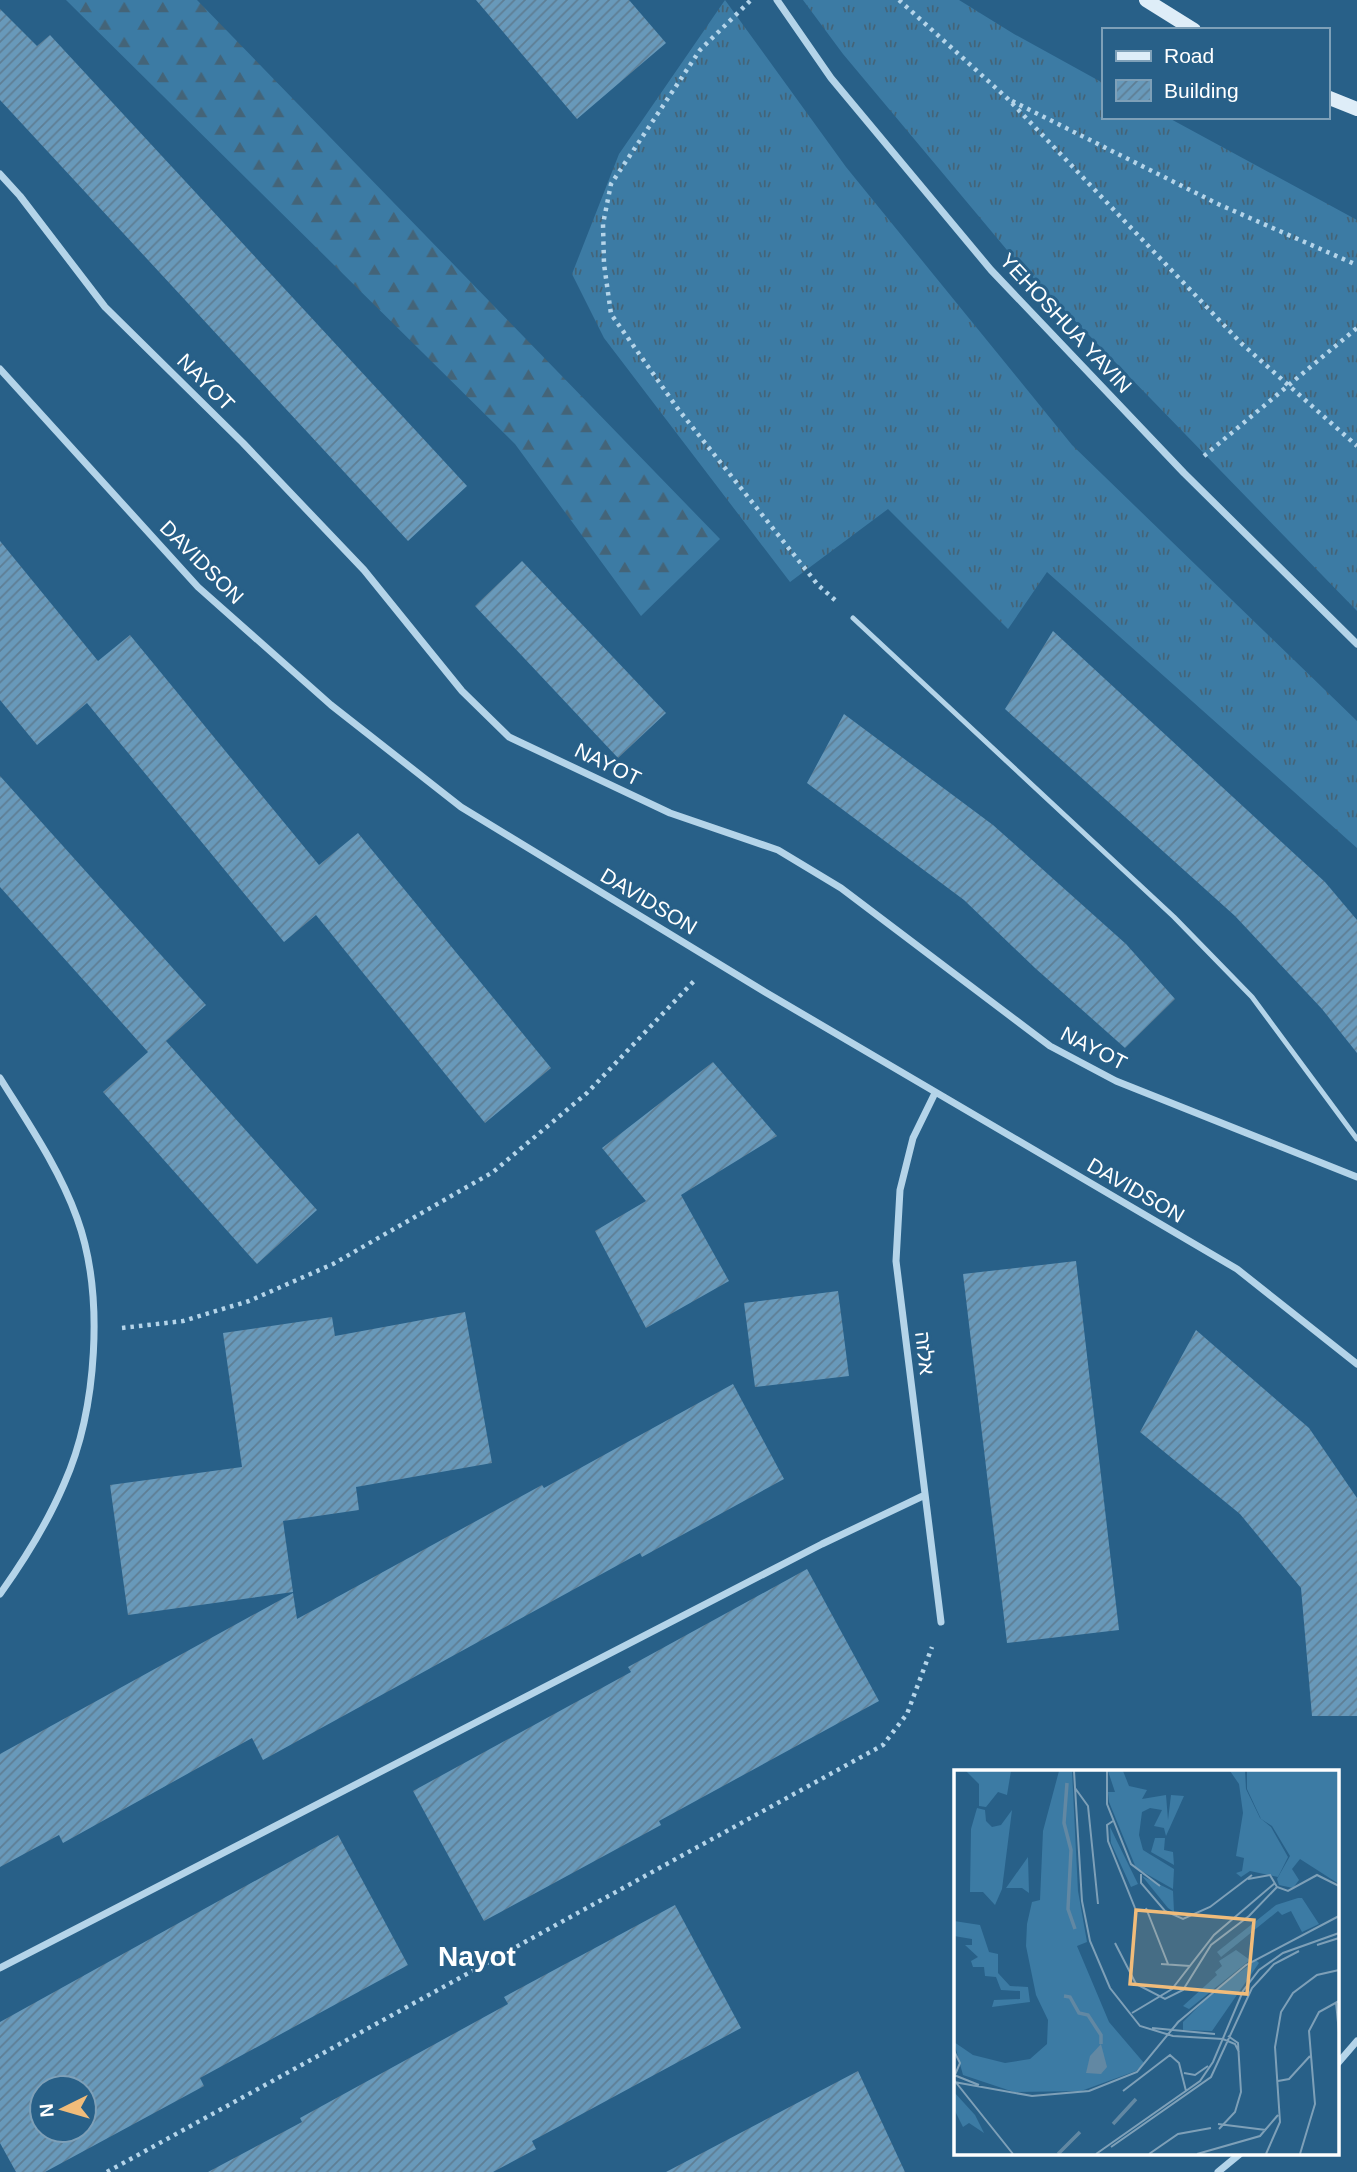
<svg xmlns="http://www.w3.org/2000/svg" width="1357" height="2172" viewBox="0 0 1357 2172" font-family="Helvetica,'Noto Sans Hebrew',sans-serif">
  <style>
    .grass { fill: url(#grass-tufts) }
    .forest { fill: url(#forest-firs) }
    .building { fill: url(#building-hatch); fill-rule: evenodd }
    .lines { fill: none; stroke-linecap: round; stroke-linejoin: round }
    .path { stroke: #b4d4e9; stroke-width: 4.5; stroke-dasharray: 3.5 5; stroke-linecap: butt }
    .lane { stroke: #b4d4e9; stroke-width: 5 }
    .street { stroke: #b4d4e9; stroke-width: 7 }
    .secondary { stroke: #deedf8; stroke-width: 14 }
    .labels { text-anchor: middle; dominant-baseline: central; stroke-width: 6; stroke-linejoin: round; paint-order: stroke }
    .street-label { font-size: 21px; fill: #fff; stroke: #286088 }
    .district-label { font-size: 28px; font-weight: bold; fill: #fff; stroke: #286088 }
    .inset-river { fill: none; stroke: #6288a3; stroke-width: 3.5 }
    .inset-road { fill: none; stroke: #7ea0b8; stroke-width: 2 }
    .view { fill: #f1bc7a; fill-opacity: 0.15; stroke: #f1bc7a; stroke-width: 3.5 }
    .inset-edge { fill: none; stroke: #fff; stroke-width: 3.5 }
  </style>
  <defs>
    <pattern id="grass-tufts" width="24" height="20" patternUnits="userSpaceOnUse" patternTransform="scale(1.75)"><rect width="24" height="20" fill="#3c7ba4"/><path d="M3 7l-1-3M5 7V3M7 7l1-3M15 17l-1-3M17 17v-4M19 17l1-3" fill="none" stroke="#446478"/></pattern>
    <pattern id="forest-firs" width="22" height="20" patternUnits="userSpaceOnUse" patternTransform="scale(1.75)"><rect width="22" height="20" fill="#3c7ba4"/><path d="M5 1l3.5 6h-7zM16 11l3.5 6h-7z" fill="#446478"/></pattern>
    <pattern id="building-hatch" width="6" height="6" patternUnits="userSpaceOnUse" patternTransform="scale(1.75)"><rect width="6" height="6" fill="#6899ba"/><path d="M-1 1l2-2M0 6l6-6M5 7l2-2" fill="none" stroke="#5e7e94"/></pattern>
  </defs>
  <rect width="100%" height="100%" fill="#286088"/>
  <path class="grass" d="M 725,0 L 846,167 L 1072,445 L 1357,721 L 1357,848 L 1047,572 L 1008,629 L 888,509 L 790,582 L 604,338 L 572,274 L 619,154 Z
    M 803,0 L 959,0 L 1014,34 L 1103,83 L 1103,117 L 1167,117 L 1357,220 L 1357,611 L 1012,256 L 843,54 Z"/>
  <path class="forest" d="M 66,0 L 197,0 L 720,539 L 641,616 L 515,444 Z"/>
  <path class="building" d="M 476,0 L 629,0 L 666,43 L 577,119 Z
    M 0,9 L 37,46 L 50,35 L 467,486 L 408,541 L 0,100 Z
    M 0,541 L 98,661 L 130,635 L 319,865 L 358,833 L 551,1068 L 485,1123 L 316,915 L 284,942 L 87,703 L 37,745 L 0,700 Z
    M 522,561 L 666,713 L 618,758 L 475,606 Z
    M 1053,631 L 1325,882 L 1357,920 L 1357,1053 L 1322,1009 L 1235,916 L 1005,709 Z
    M 844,714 L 993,825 L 1126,944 L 1175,999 L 1125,1048 L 1035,968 L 964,900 L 807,783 Z
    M 0,776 L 206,1005 L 166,1041 L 317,1210 L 257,1264 L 103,1092 L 148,1052 L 0,887 Z
    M 713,1062 L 777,1136 L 681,1195 L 729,1281 L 646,1328 L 595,1231 L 646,1201 L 602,1148 Z
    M 1076,1261 L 1119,1630 L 1007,1643 L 963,1274 Z
    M 838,1291 L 849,1376 L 755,1387 L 744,1303 Z
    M 465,1312 L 492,1463 L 356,1487 L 359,1510 L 283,1521 L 293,1592 L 128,1615 L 110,1485 L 242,1467 L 223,1333 L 332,1317 L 335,1336 Z
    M 1196,1330 L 1309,1428 L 1357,1498 L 1357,1716 L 1312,1716 L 1301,1588 L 1240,1514 L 1140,1432 Z
    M 733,1384 L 784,1479 L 642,1557 L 640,1553 L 263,1760 L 252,1738 L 63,1843 L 59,1835 L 0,1867 L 0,1754 L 293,1593 L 297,1619 L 542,1485 L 544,1488 Z
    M 807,1569 L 879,1701 L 659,1821 L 661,1825 L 484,1921 L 413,1791 L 631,1672 L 628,1667 Z
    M 338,1835 L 408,1965 L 200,2078 L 204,2086 L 45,2172 L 16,2172 L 0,2143 L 0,2022 ZM 42,2088 L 84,2088 L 84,2130 L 42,2130 Z
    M 675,1905 L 741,2028 L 532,2141 L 536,2149 L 493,2172 L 208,2172 L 302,2122 L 300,2118 L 508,2004 L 504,1997 Z
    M 858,2071 L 905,2172 L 666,2172 Z"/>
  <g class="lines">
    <path class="path" d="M 899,0 L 1008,99 L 1242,344 L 1357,446
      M 750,1 L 700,50 L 611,184 L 603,224 L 604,264 L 611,314 L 678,409 L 818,585 L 835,600
      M 1012,101 L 1218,204 L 1357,265
      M 1204,456 L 1357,328
      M 122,1328 L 183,1321 L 249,1301 L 333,1264 L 493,1172 L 587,1093 L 694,981
      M 107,2172 L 883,1745 L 907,1714 L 932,1647"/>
    <path class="lane" d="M 853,618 L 1174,917 L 1252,997 L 1357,1139"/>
    <path class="street" d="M 777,0 L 831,78 L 991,270 L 1184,473 L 1357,644
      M 0,174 L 20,196 L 105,307 L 243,443 L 364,570 L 462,691 L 509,737 L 670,813 L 778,850 L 841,888 L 1050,1046 L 1116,1081 L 1357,1177
      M 0,369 L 198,587 L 331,705 L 461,807 L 765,992 L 1237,1269 L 1357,1364
      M 0,1078 C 28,1123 59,1168 77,1218 C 105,1295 97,1410 64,1484 C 47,1524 25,1559 0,1594
      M 935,1093 L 913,1138 L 900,1190 L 896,1261 L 941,1622
      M 0,1968 L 822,1544 L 925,1495
      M 1338,2063 L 1357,2041
      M 1218,2172 L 1241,2153"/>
    <path class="secondary" d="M 1146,0 L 1194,30
      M 1327,97 L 1357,109"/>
  </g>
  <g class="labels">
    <g class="street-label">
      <text transform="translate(1066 323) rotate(47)">YEHOSHUA YAVIN</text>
      <text transform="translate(206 382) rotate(45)">NAYOT</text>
      <text transform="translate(202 562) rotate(45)">DAVIDSON</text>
      <text transform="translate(608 764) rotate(26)">NAYOT</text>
      <text transform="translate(649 901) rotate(31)">DAVIDSON</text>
      <text transform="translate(1094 1048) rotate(27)">NAYOT</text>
      <text transform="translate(1136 1190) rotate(30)">DAVIDSON</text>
      <text transform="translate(925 1353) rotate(83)">אלזה</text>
    </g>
    <g class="district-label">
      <text x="477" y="1956">Nayot</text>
    </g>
  </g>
  <g transform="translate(954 1770)">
    <rect width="385" height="385" fill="#286088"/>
    <path d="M 105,1 L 118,1 L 124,121 L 133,172 L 123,176 L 155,252 L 190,293 L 182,301 L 127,321 L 60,322 L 9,305 L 0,272 L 19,285 L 51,293 L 76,289 L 93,274 L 94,250 L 82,225 L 72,176 L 73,154 L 78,132 L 86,130 L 89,61 ZM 154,1 L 169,1 L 175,16 L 193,20 L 188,29 L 212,25 L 214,50 L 217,25 L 230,26 L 212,66 L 210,58 L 200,56 L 208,40 L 196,38 L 188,42 L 185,65 L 189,80 L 220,99 L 219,119 L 182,98 L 155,32 L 154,22 L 161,22 ZM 293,1 L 385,1 L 385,114 L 346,89 L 338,99 L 345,110 L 339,118 L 325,115 L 323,109 L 336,86 L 318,56 L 307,49 L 293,19 ZM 156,57 L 184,114 L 177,117 L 157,73 ZM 74,87 L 75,123 L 68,118 L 52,118 ZM 188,106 L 219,121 L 220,142 L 214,138 ZM 0,151 L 26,155 L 35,182 L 44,184 L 44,203 L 56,216 L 74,217 L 76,232 L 38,237 L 40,230 L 66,229 L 66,221 L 47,220 L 42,207 L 31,206 L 30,197 L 19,197 L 17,191 L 24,187 L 11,175 L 18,175 L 18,169 L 0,166 ZM 282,180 L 296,190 L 235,239 L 229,236 L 263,205 L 261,202 L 268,196 L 265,191 ZM 302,190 L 305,193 L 258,261 L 229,260 L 229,252 L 260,221 ZM 0,322 L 21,345 L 30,363 L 15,353 L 9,357 L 0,339 Z" fill="#3c7ba4"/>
    <path d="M 12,1 L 57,1 L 53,25 L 44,22 L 32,37 L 25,36 L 25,14 ZM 276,1 L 291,1 L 292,19 L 306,48 L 317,57 L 334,87 L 324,107 L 296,101 L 287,107 L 282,103 L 288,101 L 290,88 L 282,86 L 289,43 L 285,14 ZM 23,38 L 31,40 L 32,51 L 38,57 L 47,55 L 58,40 L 48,119 L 41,135 L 29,122 L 16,122 L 17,59 ZM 201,68 L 211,68 L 210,80 L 219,82 L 220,95 L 197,82 ZM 344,128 L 348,128 L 365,154 L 348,162 L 337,141 L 328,145 L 324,141 L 267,187 L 263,182 L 322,135 Z" fill="#3c7ba4"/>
    <path d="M 147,274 L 153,297 L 147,304 L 132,303 L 136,286 Z" fill="#6288a3"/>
    <path class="inset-river" d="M 113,13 L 110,53 L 117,80 L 114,139 L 121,159M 110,226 L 116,227 L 125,243 L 134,245 L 147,265 L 147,274M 159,354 L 182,329M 104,384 L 126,362"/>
    <path class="inset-road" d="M 120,1 L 128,131 L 136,171 L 156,218 L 186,256 L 219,266 L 269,269 L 281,274 L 285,282M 153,1 L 153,34 L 177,94 L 206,116M 121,18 L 134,36 L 144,134M 159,51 L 153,55 L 154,71 L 181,138M 187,104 L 187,113 L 211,141 L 229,149 L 256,137 L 298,105M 294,109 L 316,105 L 323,117 L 334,121 L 363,105 L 385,116M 192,138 L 214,194M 161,173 L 182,214 L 211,229 L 229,220 L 257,175 L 295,146 L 323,117M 363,175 L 385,168M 207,194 L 236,196M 382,232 L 385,263M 178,243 L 218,219 L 260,165 L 321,113M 223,253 L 292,195 L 385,146M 198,258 L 261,264M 0,281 L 6,293 L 0,307M 230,303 L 241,305 L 254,296M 0,305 L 25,315M 0,310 L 59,384M 324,311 L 335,309 L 356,286M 0,312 L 78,326 L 135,321 L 183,302 L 225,251M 169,321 L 216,285 L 225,293 L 232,321M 264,354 L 312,360M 265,359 L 281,342 L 287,322 L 284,273 L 274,266M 157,377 L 257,307 L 298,218 L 320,194 L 345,181M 142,384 L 246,311 L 259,292 L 289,221 L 305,200 L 329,183 L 385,163M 195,384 L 224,364 L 257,358M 243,384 L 306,366 L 324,345M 312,384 L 326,352 L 321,277 L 327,242 L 339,223 L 363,205 L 385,200M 346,384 L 361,334 L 355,261 L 365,242 L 385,231"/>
    <path class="view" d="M 182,140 L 300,150 L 293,224 L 176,214 Z"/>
    <rect width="385" height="385" class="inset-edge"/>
  </g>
  <rect x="1102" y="28" width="228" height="91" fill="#286088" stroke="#7ea0b8" stroke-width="2"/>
  <rect x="1116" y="51" width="35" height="10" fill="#deedf8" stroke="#7ea0b8" stroke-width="2"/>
  <text x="1164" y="63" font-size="21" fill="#ffffff">Road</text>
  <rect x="1116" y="80" width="35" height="21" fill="url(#building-hatch)" stroke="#7ea0b8" stroke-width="2"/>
  <text x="1164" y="98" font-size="21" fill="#ffffff">Building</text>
  <g transform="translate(63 2109) rotate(265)"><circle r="33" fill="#286088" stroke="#7ea0b8" stroke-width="2"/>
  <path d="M0-5L12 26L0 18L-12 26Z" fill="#f1bc7a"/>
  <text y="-10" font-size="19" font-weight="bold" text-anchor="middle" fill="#ffffff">N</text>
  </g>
</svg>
